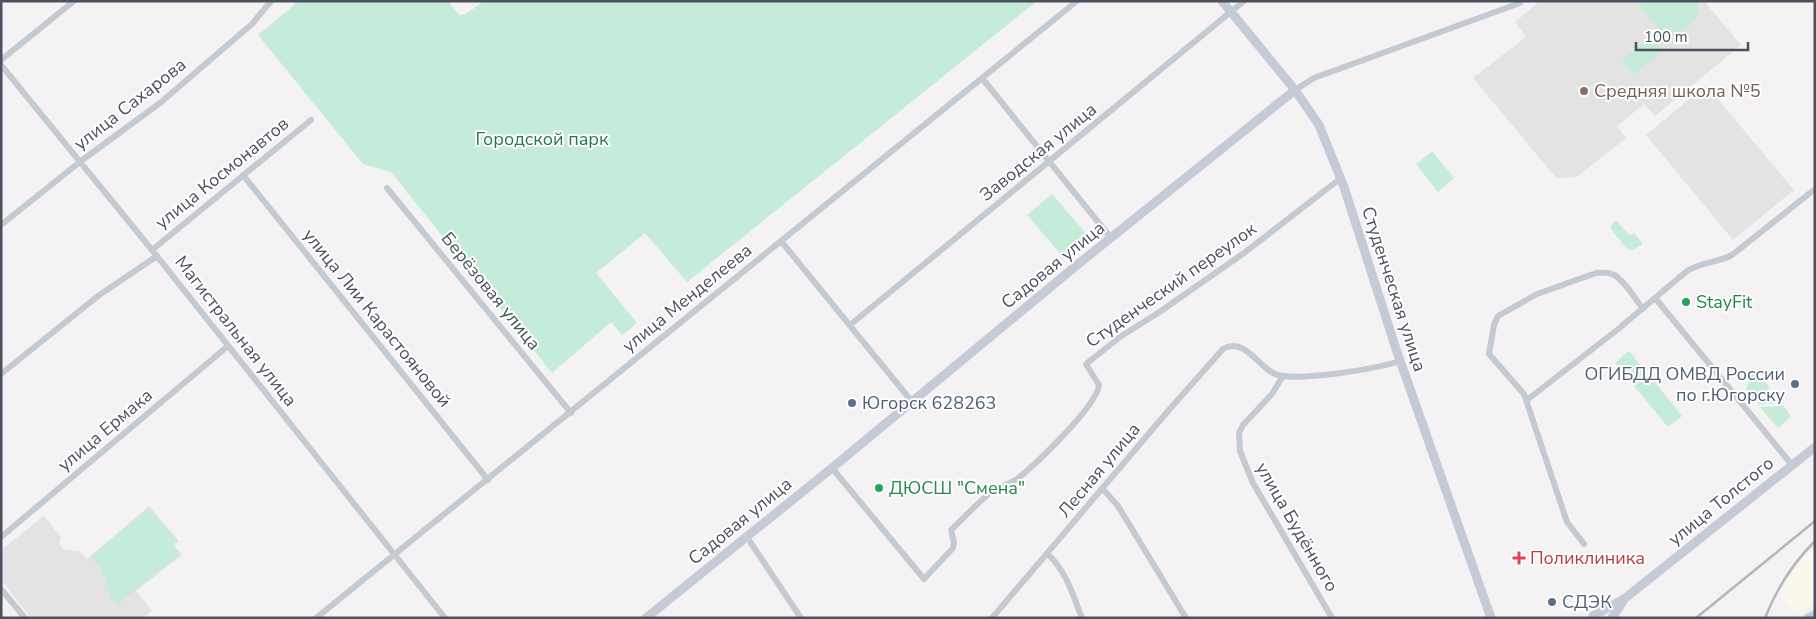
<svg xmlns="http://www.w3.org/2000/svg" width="1816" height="619" viewBox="0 0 1816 619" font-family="'Nunito Sans',sans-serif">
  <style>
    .commercial { fill: #fbf9ee }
    .education { fill: #e4e3e3 }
    .green { fill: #c5ecd9 }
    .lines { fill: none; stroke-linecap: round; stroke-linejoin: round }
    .street { stroke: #c4cad1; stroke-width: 6 }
    .secondary { stroke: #c4cbd6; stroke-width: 9 }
    .rail { stroke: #b4b6bb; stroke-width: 2.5 }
    .education-dot { fill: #8d6e63; stroke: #fff; stroke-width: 2 }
    .leisure-dot { fill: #2e9e5b; stroke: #fff; stroke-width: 2 }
    .service-dot { fill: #5c6f8a; stroke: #fff; stroke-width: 2 }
    .health-dot { fill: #e0444e; stroke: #fff; stroke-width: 2 }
    .labels { text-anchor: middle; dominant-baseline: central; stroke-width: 4; stroke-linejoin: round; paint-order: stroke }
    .education-label { font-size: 18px; fill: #785e54; stroke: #fff; text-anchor: start }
    .street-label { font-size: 18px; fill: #4b525d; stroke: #fff }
    .park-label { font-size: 18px; fill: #217957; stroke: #fff }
    .leisure-label { font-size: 18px; fill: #27864d; stroke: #fff; text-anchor: start }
    .service-label { font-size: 18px; fill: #4e5e75; stroke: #fff; text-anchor: start }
    .health-label { font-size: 18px; fill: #be3a42; stroke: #fff; text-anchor: start }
  </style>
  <rect width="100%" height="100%" fill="#f4f2f2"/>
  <path class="commercial" d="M 1815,545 L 1815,603 L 1794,612 L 1780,596 L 1789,578 Z"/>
  <path class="education" d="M 1540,1 L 1704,1 L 1741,45 L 1655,116 L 1644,104 L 1617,126 L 1626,138 L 1577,177 L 1556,178 L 1473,78 L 1526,37 L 1515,22 Z
    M 1706,85 L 1794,190 L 1733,240 L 1646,135 Z
    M 149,506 L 179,541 L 174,545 L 182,555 L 136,591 L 152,611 L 143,618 L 31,618 L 1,580 L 1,550 L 44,516 L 61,537 L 59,543 L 64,550 L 79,551 L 87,559 Z"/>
  <path class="green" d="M 299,1 L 448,1 L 459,15 L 466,14 L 484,1 L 1037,1 L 687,282 L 645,233 L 596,273 L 637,323 L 622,335 L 611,322 L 552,373 L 391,172 L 363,164 L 258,35 Z
    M 1636,1 L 1697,1 C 1704,26 1680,28 1667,39 Z
    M 1650,37 L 1662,52 L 1634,74 L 1622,59 Z
    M 1432,151 L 1454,178 L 1438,192 L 1416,164 Z
    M 1052,194 L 1089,237 L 1064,258 L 1027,215 Z
    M 1616,220 L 1630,236 L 1634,233 L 1643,244 L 1633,250 L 1627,249 L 1611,229 L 1611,225 Z
    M 1629,351 L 1645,371 L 1640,376 L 1648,386 L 1654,381 L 1682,416 L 1668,427 L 1615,363 Z
    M 1754,369 L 1770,388 L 1755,401 L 1746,389 Z
    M 1772,390 L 1783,403 L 1758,404 L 1757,403 Z
    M 1784,406 L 1791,417 L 1778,428 L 1760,407 Z
    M 149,508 L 178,541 L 173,545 L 180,554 L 117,605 L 110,596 L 102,570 L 91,557 Z"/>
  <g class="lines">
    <path class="street" d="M 1,60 L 74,1
      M 1,65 L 152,250 L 445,618
      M 982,78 L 1111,238
      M 1295,90 L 1314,78 L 1520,3
      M 243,175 L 488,480
      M 387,188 L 571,413
      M 1,225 L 81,161 L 160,103 L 252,24 L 271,1
      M 781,241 L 913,403
      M 152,250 L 311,120
      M 1656,299 L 1792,465
      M 850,325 L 1244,1
      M 1,374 L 98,296 L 157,256
      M 1283,376 L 1272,394 L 1243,425 L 1239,433 L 1240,451 L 1253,483 L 1332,618
      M 1527,400 L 1617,330 L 1687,271 C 1703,261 1717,263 1732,255 L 1815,189
      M 832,468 L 924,579 L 953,548 L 954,542 L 951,530 C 964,518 976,504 990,493 C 998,487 1009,485 1017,479 C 1035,465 1097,406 1099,385 L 1086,364 L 1120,337 L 1161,311 L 1244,253 L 1341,178
      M 1103,489 L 1118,506 L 1186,618
      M 1,537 L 228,346
      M 747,537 L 801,618
      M 1584,544 L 1567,522 L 1524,394 L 1489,354 L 1494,325 L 1498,316 L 1537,294 L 1596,273 C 1602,273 1607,272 1612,274 C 1623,278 1636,300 1643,309
      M 1048,554 C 1067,573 1072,593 1082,618
      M 1,589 L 25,618
      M 316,618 L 1077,1
      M 992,618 L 1168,411 L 1223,349 C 1246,336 1259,370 1278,375 C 1302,381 1375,369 1400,361"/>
    <path class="secondary" d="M 1222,1 L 1295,90 L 1319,125 L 1344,187 L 1397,352 L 1491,618
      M 1593,616 L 1624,599 L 1815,447
      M 646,618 L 832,468 L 1077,265 L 1295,90
      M 1612,618 L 1623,601
      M 1808,618 L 1815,615"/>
    <path class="rail" d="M 1696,618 L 1815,521
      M 1765,618 C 1776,590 1793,563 1815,541"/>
  </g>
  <circle class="education-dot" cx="1584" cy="91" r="5"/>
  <g class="leisure-dot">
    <circle cx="1686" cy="302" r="5"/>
    <circle cx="879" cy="488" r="5"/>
  </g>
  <g class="service-dot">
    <circle cx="1795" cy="384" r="5"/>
    <circle cx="852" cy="403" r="5"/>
    <circle cx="1552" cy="602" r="5"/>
  </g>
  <path class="health-dot" d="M1516.5 550.5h5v5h5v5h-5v5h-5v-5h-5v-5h5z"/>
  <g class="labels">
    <g class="education-label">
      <text x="1594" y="91">Средняя школа №5</text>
    </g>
    <g class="street-label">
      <text transform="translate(130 104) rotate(-38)">улица Сахарова</text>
      <text transform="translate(1038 152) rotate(-39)">Заводская улица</text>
      <text transform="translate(222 173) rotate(-39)">улица Космонавтов</text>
      <text transform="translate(1053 265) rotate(-39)">Садовая улица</text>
      <text transform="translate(1171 285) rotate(-35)">Студенческий переулок</text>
      <text transform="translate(1394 289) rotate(72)">Студенческая улица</text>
      <text transform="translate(491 291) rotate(51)">Берёзовая улица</text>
      <text transform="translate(687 298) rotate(-39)">улица Менделеева</text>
      <text transform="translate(377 318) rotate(51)">улица Лии Карастояновой</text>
      <text transform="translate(236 331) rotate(52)">Магистральная улица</text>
      <text transform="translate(105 430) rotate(-40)">улица Ермака</text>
      <text transform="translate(1099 470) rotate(-50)">Лесная улица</text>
      <text transform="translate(1721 501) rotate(-39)">улица Толстого</text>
      <text transform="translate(740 521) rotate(-39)">Садовая улица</text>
      <text transform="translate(1297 527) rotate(60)">улица Будённого</text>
    </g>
    <g class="park-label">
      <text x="542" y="139">Городской парк</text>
    </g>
    <g class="leisure-label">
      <text x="1696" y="302">StayFit</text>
      <text x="889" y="488">ДЮСШ "Смена"</text>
    </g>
    <g class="service-label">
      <text x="1785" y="374" text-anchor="end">ОГИБДД ОМВД России<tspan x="1785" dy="21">по г.Югорску</tspan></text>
      <text x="862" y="403">Югорск 628263</text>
      <text x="1562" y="602">СДЭК</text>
    </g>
    <g class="health-label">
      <text x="1530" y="558">Поликлиника</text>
    </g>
  </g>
  <rect width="1816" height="619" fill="none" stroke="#4b525d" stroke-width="5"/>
  <path d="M1636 42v8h112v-8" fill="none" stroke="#4b525d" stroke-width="2.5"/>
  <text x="1644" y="42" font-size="15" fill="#4b525d" stroke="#ffffff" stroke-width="4" paint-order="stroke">100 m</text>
</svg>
